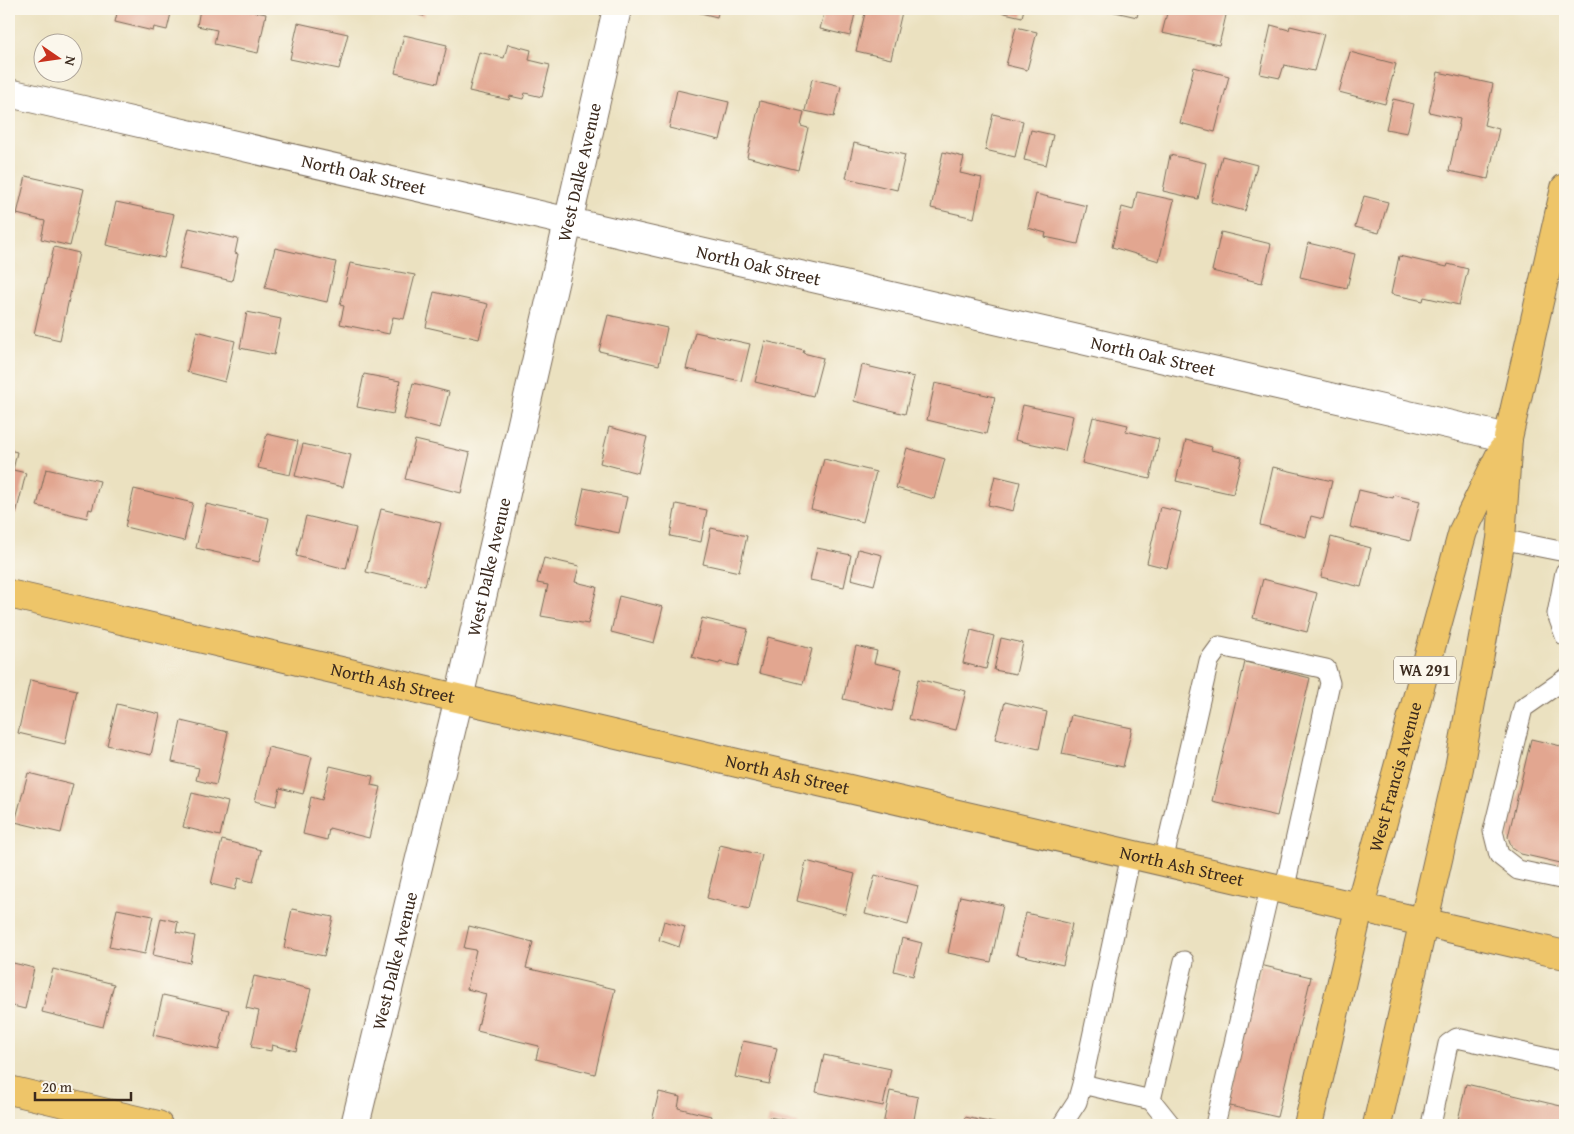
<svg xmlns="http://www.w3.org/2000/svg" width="1574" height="1134" font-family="'Gentium Book Plus',serif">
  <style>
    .building { fill: #e2a690 }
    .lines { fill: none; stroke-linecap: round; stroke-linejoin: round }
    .lane-casing { stroke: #796a57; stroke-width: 21 }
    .street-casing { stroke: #796a57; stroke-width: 30 }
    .primary-casing { stroke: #796a57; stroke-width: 30 }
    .lane { stroke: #fff; stroke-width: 19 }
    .street { stroke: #fff; stroke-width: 28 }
    .primary { stroke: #eec569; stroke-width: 28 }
    .labels { text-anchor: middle; stroke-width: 4; stroke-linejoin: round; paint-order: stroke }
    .shield { fill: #fbf7ec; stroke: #75685c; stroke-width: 1 }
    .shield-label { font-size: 16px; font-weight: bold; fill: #3b2a1e }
    .street-label { font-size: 18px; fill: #3b2a1e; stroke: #fbf7ec }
  </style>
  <rect width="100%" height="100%" fill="#fbf7ec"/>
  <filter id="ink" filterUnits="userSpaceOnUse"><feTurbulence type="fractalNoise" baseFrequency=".02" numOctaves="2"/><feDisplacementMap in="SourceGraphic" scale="10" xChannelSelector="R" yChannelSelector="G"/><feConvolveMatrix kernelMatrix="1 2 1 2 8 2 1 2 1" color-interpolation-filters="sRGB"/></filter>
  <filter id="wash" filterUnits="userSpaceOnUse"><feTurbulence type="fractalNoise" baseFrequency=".0096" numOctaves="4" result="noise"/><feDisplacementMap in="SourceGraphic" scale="20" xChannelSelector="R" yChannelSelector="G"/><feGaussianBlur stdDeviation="1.12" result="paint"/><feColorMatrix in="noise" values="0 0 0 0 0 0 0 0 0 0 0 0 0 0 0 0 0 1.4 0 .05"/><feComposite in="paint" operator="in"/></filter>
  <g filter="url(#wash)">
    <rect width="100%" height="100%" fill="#ebe1c0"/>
    <g id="blocks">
      <path class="building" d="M118 9H172L167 30 154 27 153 31 115 22Z
        M200 9H241L266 14 258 53 214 44 217 30 197 26Z
        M396 9H425L424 16Z
        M685 9H719L717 17Z
        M825 9H856L850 36 820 29Z
        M866 9H889L902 12 891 59 856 51Z
        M996 9H1024L1022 17 996 11Z
        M1102 9H1139L1137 17Z
        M1168 9 1227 11 1219 45 1162 33Z
        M298 23 348 34 339 69 290 59Z
        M1271 25 1289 30 1290 26 1324 34 1314 71 1284 65 1280 78 1260 74Z
        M1016 27 1037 32 1027 70 1006 65Z
        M404 35 447 45 438 83 395 73Z
        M508 44 531 50 529 60 550 65 542 97 525 93 523 99 510 96 509 100 469 91 479 52 504 58Z
        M1350 52 1396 64 1385 104 1339 92Z
        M1194 67 1229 76 1215 132 1180 123Z
        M1438 72 1493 84 1484 125 1499 129 1488 179 1449 171 1460 119 1429 112Z
        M812 79 841 86 834 117 805 111Z
        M677 90 729 102 720 140 669 128Z
        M1393 99 1414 104 1407 133 1386 129Z
        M760 101 804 112 801 126 808 128 798 170 747 157Z
        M993 114 1023 121 1015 157 985 150Z
        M1031 130 1053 135 1046 165 1024 160Z
        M854 143 905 155 897 190 846 178Z
        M943 152 964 157 960 173 982 178 974 218 931 208Z
        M1170 155 1206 163 1198 199 1163 191Z
        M1222 156 1257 165 1245 211 1211 202Z
        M26 176 84 189 70 246 41 239 45 221 17 214Z
        M1137 192 1174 200 1159 261 1112 247 1122 207 1133 210Z
        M1036 194 1087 206 1078 244 1045 237 1046 233 1028 228Z
        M1364 196 1388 202 1379 233 1355 227Z
        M116 202 174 214 164 258 106 245Z
        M189 228 238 239 235 253 238 254 232 281 179 269Z
        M1221 232 1271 244 1262 283 1212 271Z
        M1308 243 1355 254 1347 288 1300 277Z
        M54 247 79 253 60 340 34 334Z
        M275 248 336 262 327 302 265 288Z
        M1399 256 1447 267 1448 264 1468 269 1459 305 1424 297 1423 301 1391 294Z
        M350 263 415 275 404 319 393 317 389 334 340 324 344 306 340 305Z
        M434 292 488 304 479 339 426 327Z
        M247 312 281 319 274 355 240 348Z
        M608 315 667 328 659 365 599 351Z
        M197 331 235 341 225 382 187 372Z
        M695 332 750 344 741 381 686 369Z
        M765 341 804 350 803 353 823 358 813 396 755 382Z
        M862 365 914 377 905 414 854 401Z
        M364 374 400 381 393 414 357 407Z
        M413 383 449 392 440 428 404 419Z
        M935 383 995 397 986 434 927 420Z
        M1023 405 1073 416 1065 451 1015 440Z
        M1093 417 1128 425 1126 431 1159 439 1150 479 1082 463Z
        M609 427 647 437 638 473 600 463Z
        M267 434 298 441 290 475 258 468Z
        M415 440 470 453 461 493 405 479Z
        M1186 440 1212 447 1211 450 1242 457 1233 494 1176 481Z
        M303 444 351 455 343 487 295 476Z
        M907 448 945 459 934 499 896 488Z
        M9 450 17 452 13 470 26 473 16 514 9 513Z
        M824 459 876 472 863 522 811 509Z
        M1273 467 1332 481 1323 519 1311 516 1306 537 1260 525Z
        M46 469 100 481 92 510 89 509 87 518 37 506Z
        M995 476 1020 482 1013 511 988 505Z
        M584 488 627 497 619 533 576 524Z
        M134 489 193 503 184 541 125 527Z
        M1359 490 1393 498 1394 495 1420 501 1410 541 1350 527Z
        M206 504 269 518 259 562 196 548Z
        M676 504 707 510 701 542 670 536Z
        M1160 507 1181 512 1167 568 1147 563Z
        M381 509 441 523 425 586 366 572Z
        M306 516 356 528 346 569 296 556Z
        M711 528 747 536 739 572 703 564Z
        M1331 537 1371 548 1361 587 1321 577Z
        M817 548 851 555 844 587 810 580Z
        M858 549 882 555 874 585 851 579Z
        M544 558 579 566 575 582 597 587 588 624 541 616 548 585 537 583Z
        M1263 579 1317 593 1307 632 1253 618Z
        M619 596 663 607 654 643 611 632Z
        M702 618 748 629 738 666 720 662 719 664 692 657Z
        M971 630 994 636 986 669 963 663Z
        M768 637 812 649 803 684 759 673Z
        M1001 638 1023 643 1016 674 994 670Z
        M856 646 877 651 874 663 902 669 892 711 843 699Z
        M1245 662 1310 678 1277 816 1212 801Z
        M918 679 966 691 956 730 909 719Z
        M30 680 77 690 65 744 18 733Z
        M1005 702 1047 712 1039 749 995 739Z
        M117 704 160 714 151 755 107 745Z
        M1071 715 1132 728 1123 767 1062 754Z
        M181 721 228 732 216 785 196 780 199 768 172 762Z
        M1531 739 1565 747V864L1521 854 1512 848 1508 837Z
        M268 747 312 757 303 794 280 788 276 806 255 801Z
        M330 766 373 776 371 785 381 787 369 838 329 828 327 840 303 834 311 797 322 800Z
        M28 773 73 784 61 833 15 822Z
        M192 793 228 802 220 836 183 827Z
        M222 840 261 850 253 882 238 878 235 890 211 884Z
        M720 845 762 855 749 909 707 898Z
        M806 861 855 874 845 914 797 901Z
        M875 875 918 886 908 925 865 914Z
        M960 896 1003 905 991 962 948 953Z
        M117 909 153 916 145 954 109 947Z
        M292 909 333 917 324 956 284 948Z
        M1026 913 1072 924 1063 965 1016 954Z
        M161 918 178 922 176 932 195 936 190 963 153 955Z
        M664 921 685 927 679 947 659 940Z
        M469 926 533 942 526 968 615 989 595 1074 536 1059 539 1046 477 1031 486 994 467 989 476 950 464 948Z
        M902 938 922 943 913 976 894 971Z
        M9 962 34 968 25 1009 9 1005Z
        M1260 965 1311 977 1277 1117 1226 1105Z
        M53 969 114 984 103 1027 42 1012Z
        M254 976 311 989 296 1051 272 1045 271 1051 251 1047 259 1011 246 1008Z
        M163 995 229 1010 219 1050 153 1035Z
        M743 1041 777 1048 769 1084 735 1077Z
        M824 1055 891 1069 883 1106 816 1092Z
        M1466 1084 1565 1107V1125H1457Z
        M890 1091 918 1097 913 1125H883Z
        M659 1092 680 1097 678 1108 711 1116 709 1125H651Z
        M769 1117 798 1123V1125H767Z
        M965 1117 999 1124V1125H963Z"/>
    </g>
  </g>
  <g filter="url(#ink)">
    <use href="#blocks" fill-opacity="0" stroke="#796a57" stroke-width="1"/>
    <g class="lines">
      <g class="lane-casing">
        <path id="lane" d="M1501 539 1565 552
          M1565 572 1557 614 1565 636
          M1565 679 1523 708 1493 831 1499 855 1518 870 1565 880
          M1163 862 1209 661 1220 646 1326 669 1330 683 1284 891
          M1082 1084 1151 1100 1171 1125
          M1151 1100 1184 961
          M1062 1125 1077 1102 1082 1084 1131 855
          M1215 1125 1270 888
          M1431 1125 1448 1044 1457 1038 1561 1061 1565 1057"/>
      </g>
      <g class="street-casing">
        <g id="street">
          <path id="s1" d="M9 93 1508 438"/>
          <path id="s2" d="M355 1125 459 698 617 9"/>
        </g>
      </g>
      <g class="primary-casing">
        <g id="primary">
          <path id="s3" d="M9 594 1565 955"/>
          <path d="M9 1090 158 1125"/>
          <path id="s4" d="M1308 1125 1359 909 1463 531 1502 451"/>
          <path d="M1377 1125 1459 768 1501 539 1508 438 1565 188"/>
        </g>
      </g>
      <use href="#lane" class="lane"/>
      <use href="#street" class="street"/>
      <use href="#primary" class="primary"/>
    </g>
  </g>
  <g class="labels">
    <rect class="shield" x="1394" y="656.5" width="62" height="27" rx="4"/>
    <g class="shield-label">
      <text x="1425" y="676">WA 291</text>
    </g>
    <g class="street-label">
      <text dy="6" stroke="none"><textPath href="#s2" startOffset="979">West Dalke Avenue</textPath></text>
      <text dy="6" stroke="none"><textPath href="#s1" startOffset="364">North Oak Street</textPath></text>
      <text dy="6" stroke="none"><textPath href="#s1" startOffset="769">North Oak Street</textPath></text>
      <text dy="6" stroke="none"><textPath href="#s1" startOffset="1174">North Oak Street</textPath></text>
      <text dy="6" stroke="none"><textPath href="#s2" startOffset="574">West Dalke Avenue</textPath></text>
      <text dy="6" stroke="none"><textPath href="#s3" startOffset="394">North Ash Street</textPath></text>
      <text dy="6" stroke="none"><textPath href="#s3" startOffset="799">North Ash Street</textPath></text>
      <text dy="6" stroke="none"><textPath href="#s4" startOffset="359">West Francis Avenue</textPath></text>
      <text dy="6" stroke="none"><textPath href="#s3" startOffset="1204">North Ash Street</textPath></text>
      <text dy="6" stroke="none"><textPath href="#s2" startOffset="169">West Dalke Avenue</textPath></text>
    </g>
  </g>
  <rect width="1574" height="1134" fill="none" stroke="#fbf7ec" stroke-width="30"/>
  <g transform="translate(58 58) rotate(103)"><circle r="24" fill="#fbf7ec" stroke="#aea59a"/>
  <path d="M0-4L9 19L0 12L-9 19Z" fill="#c8321e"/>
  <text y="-8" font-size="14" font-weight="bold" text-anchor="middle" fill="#3b2a1e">N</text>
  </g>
  <path d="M35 1092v8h96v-8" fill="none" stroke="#3b2a1e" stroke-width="2.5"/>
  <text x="42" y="1092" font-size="15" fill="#3b2a1e" stroke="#fbf7ec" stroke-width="4" paint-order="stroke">20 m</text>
</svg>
